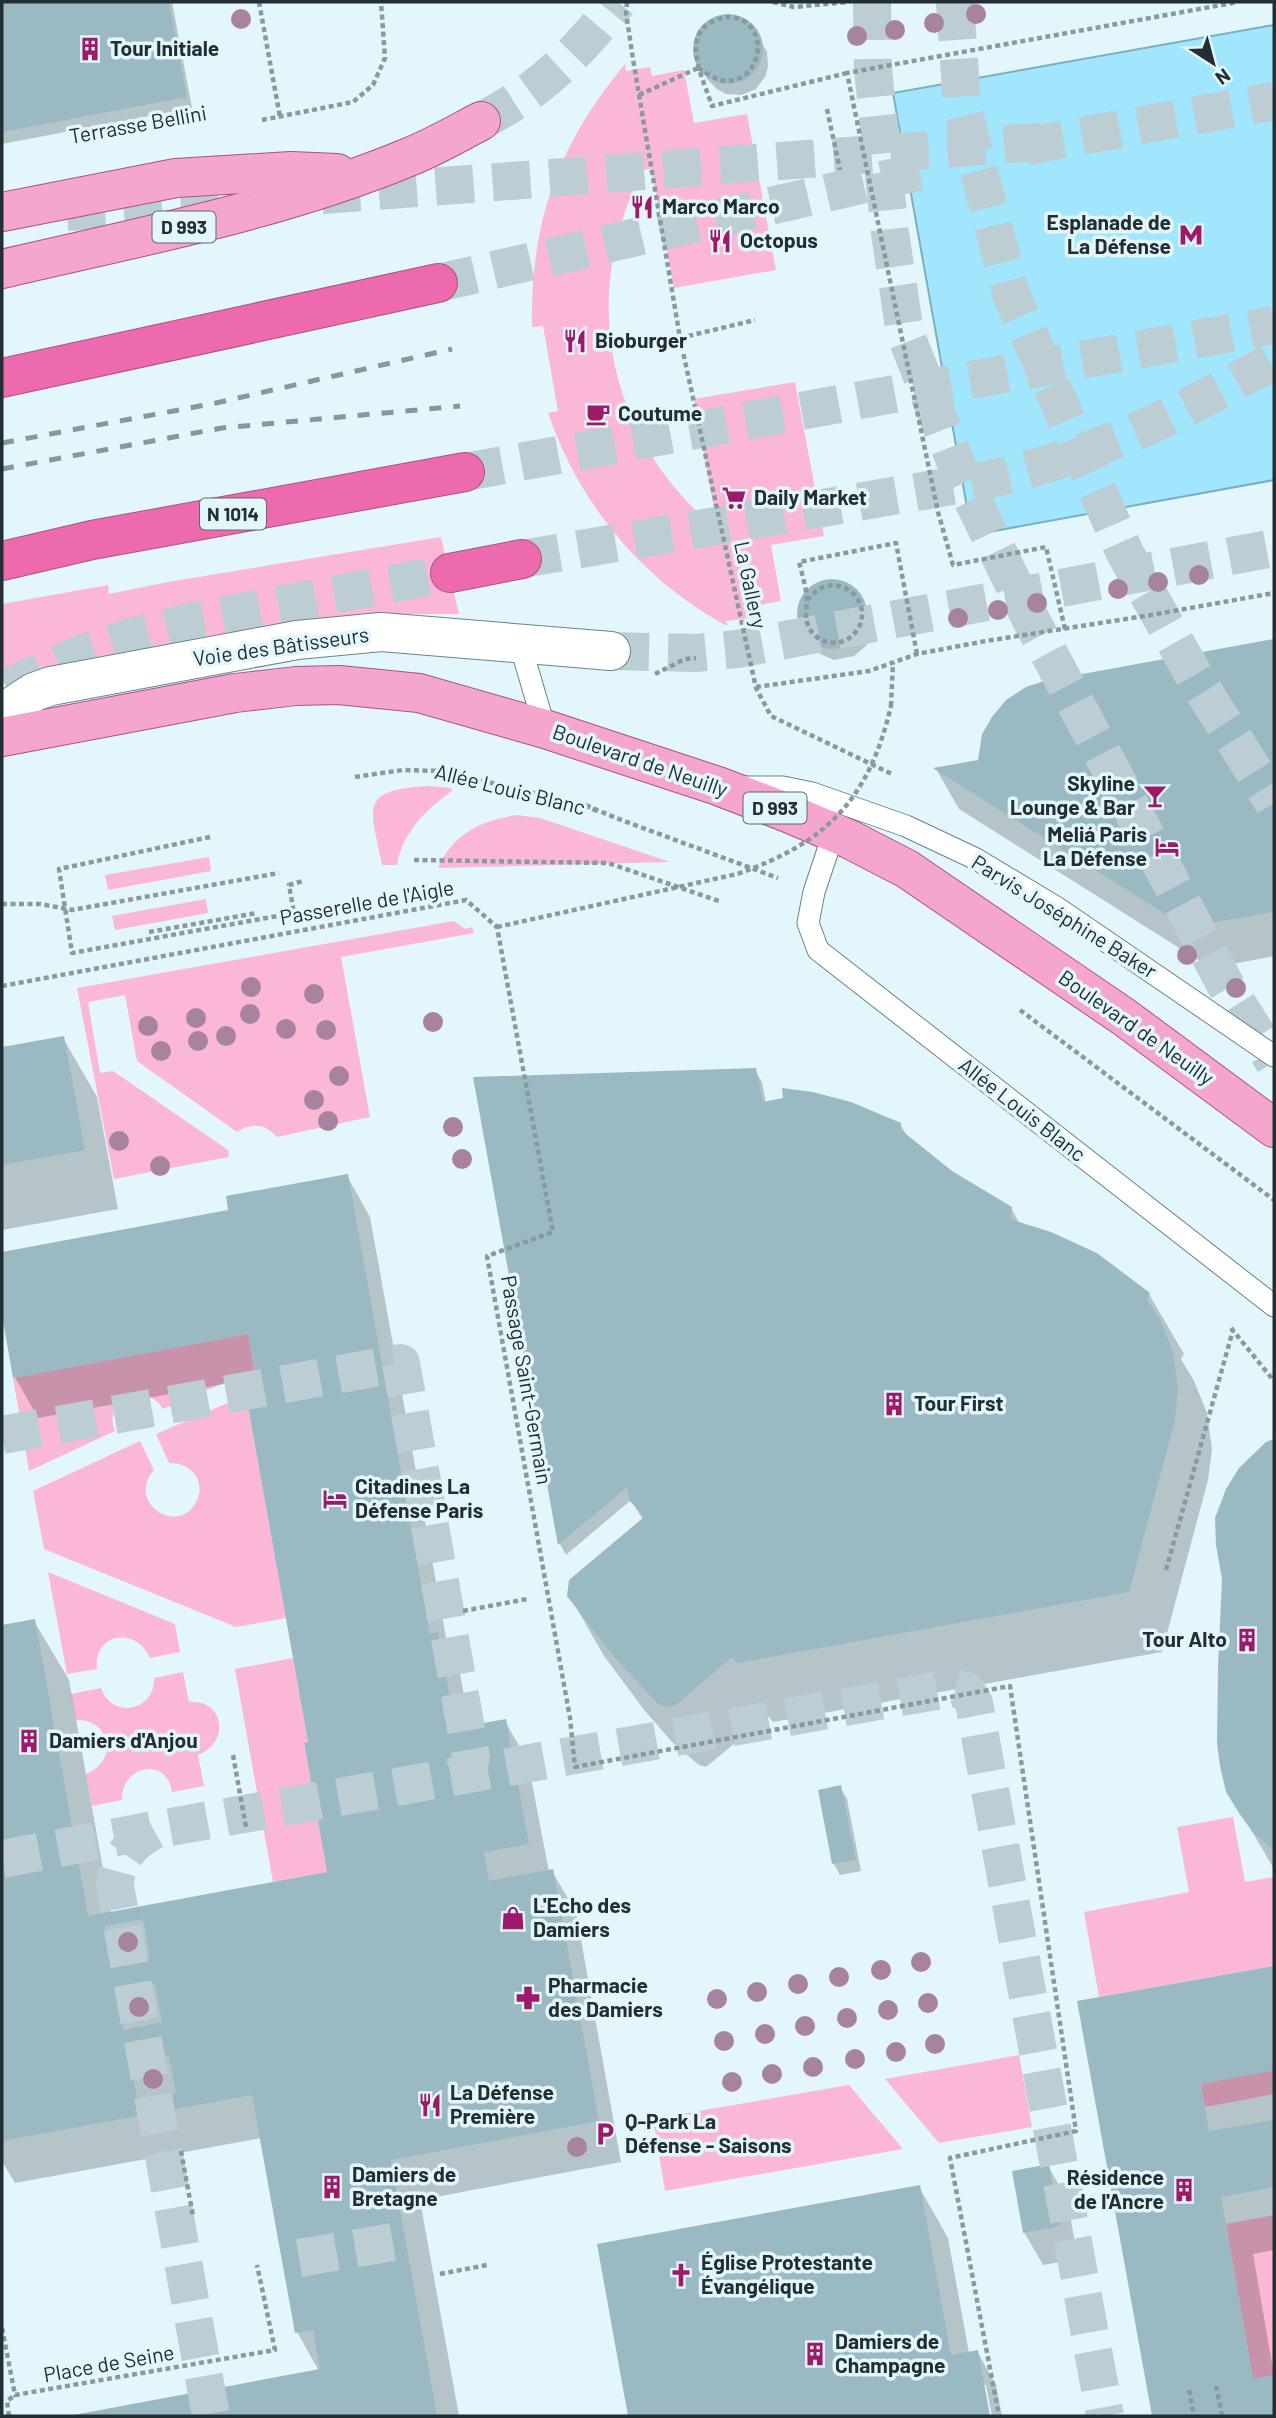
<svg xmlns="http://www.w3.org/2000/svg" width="1276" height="2418" font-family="Barlow,sans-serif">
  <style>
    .green { fill: #fbb7d6 }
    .water { fill: #a1e6fd; stroke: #7bafc0; stroke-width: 2 }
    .shadow { fill: #0003 }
    .building { fill: #9ab9c3; fill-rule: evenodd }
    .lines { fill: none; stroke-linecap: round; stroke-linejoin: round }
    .street-tunnel { stroke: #bcced4; stroke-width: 38; stroke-dasharray: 38 19; stroke-linecap: butt }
    .secondary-tunnel { stroke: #bcced4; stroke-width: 38; stroke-dasharray: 38 19; stroke-linecap: butt }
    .primary-tunnel { stroke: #bcced4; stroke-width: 38; stroke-dasharray: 38 19; stroke-linecap: butt }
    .highway-tunnel { stroke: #bcced4; stroke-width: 38; stroke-dasharray: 38 19; stroke-linecap: butt }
    .lane-casing { stroke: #67848e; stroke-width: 23 }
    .street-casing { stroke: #67848e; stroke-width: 40 }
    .primary-casing { stroke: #a65583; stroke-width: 40 }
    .highway-casing { stroke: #a65583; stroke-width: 40 }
    .path { stroke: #89999e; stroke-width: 4.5; stroke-dasharray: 5 3.5; stroke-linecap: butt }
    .lane { stroke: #fff; stroke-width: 21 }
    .street { stroke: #fff; stroke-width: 38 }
    .primary { stroke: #f4a6ce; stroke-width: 38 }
    .highway { stroke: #ed6aae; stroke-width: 38 }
    .rail { stroke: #87979c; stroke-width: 5; stroke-dasharray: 12 12; stroke-linecap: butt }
    .path-bridge { stroke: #89999e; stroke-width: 4.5; stroke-dasharray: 5 3.5; stroke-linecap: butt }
    .tree { fill: #a8839f }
    .labels { text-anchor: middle; stroke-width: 7; stroke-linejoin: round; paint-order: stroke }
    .shield { fill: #e3f6fc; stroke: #5c6a6f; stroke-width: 2 }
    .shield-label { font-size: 19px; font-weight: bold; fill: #222e32 }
    .poi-label { font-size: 21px; font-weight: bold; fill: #222e32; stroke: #e3f6fc; text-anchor: start }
    .street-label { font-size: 21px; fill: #222e32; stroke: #e3f6fc }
  </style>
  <rect width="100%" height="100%" fill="#e3f6fc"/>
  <path class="green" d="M625 64 626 71 650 67 652 76 684 70 694 123 747 114 776 270 674 288 651 169 643 170C580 292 605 429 707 521L716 519 694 399 795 382 824 536 771 545 781 601 749 607 750 618 726 621 727 626C641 579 580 505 548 413L558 411 543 326 532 327C530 222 558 145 625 64Z
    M441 537 459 614H370L2 683V604L108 585 109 594 168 582Z
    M428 786 451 788 452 791C426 810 403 831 397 865H382C371 808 357 790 428 786Z
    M517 815 540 818 670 862 438 868C452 834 482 820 517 815Z
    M209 857 211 871 108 890 105 875Z
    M206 899 208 913 115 930 112 916Z
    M454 921 465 929 472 927 474 933 341 957 370 1117 277 1137C266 1124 252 1122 237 1132L137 1061 125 995 88 1002 100 1073 113 1071 228 1150 229 1157 114 1179 77 988Z
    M248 1334 255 1373 242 1375 163 1409C145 1379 102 1400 115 1431L29 1471 13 1378Z
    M246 1395 286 1618 236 1627 44 1549 33 1491 140 1441 154 1470C125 1503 180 1538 197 1500 201 1492 200 1485 197 1478 191 1467 181 1463 169 1463L156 1434Z
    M48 1572 175 1624 180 1652 150 1658C136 1626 93 1633 97 1669L67 1674Z
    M293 1658 308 1742 304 1743 327 1872 273 1882 235 1669Z
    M183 1672 189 1702C224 1699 231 1742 198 1755L204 1786 172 1792C167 1756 121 1765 122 1800L92 1806 86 1774C119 1761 111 1719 76 1720L71 1694 101 1688C112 1720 155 1711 154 1678Z
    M1233 1817 1245 1882 1274 1877V1966L1099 1997 1084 1912 1189 1892 1177 1827Z
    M1019 2055 1032 2127 939 2143 885 2079Z
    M1274 2070V2094L1205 2107 1201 2084Z
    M849 2085 903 2149 665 2191 653 2119Z
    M1274 2215V2375L1253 2379 1226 2224Z"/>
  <path class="water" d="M1274 25V480L972 535 893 93Z"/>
  <path class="shadow" d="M2 2H172L192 108 2 144Z
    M733 16 747 22 754 29 767 52 768 67 765 77 756 89 741 95 726 94 717 89 707 79 697 60 695 44 698 34 708 23 722 17Z
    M826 581 841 582 850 586 870 616 871 637 866 646 854 656 834 660 820 654 813 647 799 619V610L804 594 811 587Z
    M1274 641V956L1211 968 959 809 936 769 979 761 1044 683Z
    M63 1038 97 1097 118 1209 2 1230V1049Z
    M755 1070 762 1082 766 1103 900 1124 909 1139 951 1172 1011 1208 1020 1224 1149 1294 1184 1354 1181 1359 1194 1381 1207 1413 1212 1449 1208 1480 1162 1652 773 1722 768 1716 706 1767 699 1765 673 1743 645 1711 604 1656 569 1595 643 1520 631 1500 566 1555 560 1544 475 1079Z
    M347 1176 370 1217 449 1654 460 1674 470 1727 505 1721 528 1762 549 1872 552 1871 576 1912 621 2162 420 2200 459 2416H74L319 2371 297 2332 261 2138 15 2183 2 2161V1627L34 1621 69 1680 111 1913 329 1873 258 1378 38 1418 15 1377 2 1306V1254L230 1211Z
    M1274 1441V1869L1228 1791 1267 1444Z
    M840 1787 847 1799 861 1871 840 1875 834 1864Z
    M1274 1967V2250L1253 2254 1274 2375V2416H1154L1079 2003Z
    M1048 2166 1067 2199 1078 2259 1043 2265 1024 2232Z
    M919 2187 948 2238 969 2353 977 2351 996 2385 1002 2416H992L986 2385H983L989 2416H630L599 2245Z"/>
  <path class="building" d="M2 2H169L187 97 2 132Z
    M693 49a35 35 0 1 1 70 0a35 35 0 1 1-70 0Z
    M797 614a35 35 0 1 1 70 0a35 35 0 1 1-70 0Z
    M1274 639V912L1186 927 933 768 978 760 982 734 992 717 1006 700 1026 687 1044 681Z
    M64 1036 85 1150 2 1165V1047Z
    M756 1068 763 1102 783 1098 782 1088 813 1092 851 1102 901 1123V1130L952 1171 1012 1207 1010 1219 1051 1232 1097 1253 1150 1293 1147 1300 1160 1319 1173 1352 1178 1388 1175 1420 1129 1592 737 1663 732 1657 676 1705 666 1707 658 1704 609 1651 567 1596 569 1580 644 1517 630 1501 627 1487 558 1545 473 1077Z
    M348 1174 430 1634 438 1632 455 1728 506 1719 529 1844 484 1852 489 1881 553 1869 599 2121 391 2160 437 2416H68L320 2369 313 2330 295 2333 252 2095 2 2141V1625L35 1619 88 1916 327 1872 304 1743 308 1742 246 1395 259 1392 248 1334 13 1378 2 1315V1252L228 1210 226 1196ZM143 1919 150 1957 111 1964 105 1926ZM155 1984 162 2022 124 2030 116 1991ZM169 2056 176 2094 138 2102 130 2063Z
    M1274 1439V1851L1252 1831 1239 1813 1226 1792 1220 1766 1217 1743 1218 1667 1222 1579 1216 1545 1215 1518 1226 1489 1239 1468 1266 1442Z
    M841 1785 856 1860 832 1864 818 1790Z
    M1274 1966V2070L1201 2084 1209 2131 1274 2120V2187L1221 2197 1253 2379 1274 2375V2416H1152L1077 2001Z
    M1049 2164 1060 2226 1023 2233 1012 2171Z
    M920 2185 951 2355 978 2350 990 2416H628L597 2244Z"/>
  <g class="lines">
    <path class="street-tunnel" d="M611 651 696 653 737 649 1274 548
      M2 1435 401 1363 471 1757 468 1769 458 1777
      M154 1830C132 1842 115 1860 115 1886L211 2416
      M2 1859 154 1830 952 1688 966 1691 974 1703 1105 2416
      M299 2258 405 2240"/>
    <path class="secondary-tunnel" d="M872 2 873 69 890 233 905 333 961 476 1029 616 1225 984 1274 1062"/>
    <path class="primary-tunnel" d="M955 2 962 105 1010 291 1125 553 1196 679 1274 803
      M481 121C543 89 575 55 618 2"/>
    <path class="highway-tunnel" d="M1026 146 1274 101
      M322 195 1050 141
      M67 212 252 200
      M438 283 930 169
      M465 472 1274 325
      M522 559 987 480C1027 470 1067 459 1105 444 1164 422 1219 390 1274 361
      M7 688 76 656 134 636 194 621 450 573"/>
    <g class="lane-casing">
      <path id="lane" d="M520 644 545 729
        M744 787H783L812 793 906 826 976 859 1056 907 1274 1056
        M834 832 814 892 808 923 818 950 1274 1306"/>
    </g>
    <g class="street-casing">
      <path id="street" d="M2 713 34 692 51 686 297 640 381 632 611 651"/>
    </g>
    <g class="primary-casing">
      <path id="primary" d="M2 212 176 178 291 171 337 173
        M2 269C138 237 279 211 409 157 434 147 458 133 481 121
        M2 737 235 693 296 686 339 685 419 693 545 729 718 786 788 813 849 839 907 869 1124 1017 1274 1128"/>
    </g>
    <g class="highway-casing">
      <path id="highway" d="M2 378 438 283
        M2 561 92 540 465 472
        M450 573 522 559"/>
    </g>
    <path class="path" d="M259 2 280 117
      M627 2 626 13 633 59 680 338 756 688 771 716 894 775
      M773 2 794 7 848 2
      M698 68C707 73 717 81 727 81 762 80 770 27 736 18 727 15 717 19 710 23 681 39 705 83 712 106L847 73
      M639 95 698 68
      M827 109 840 170
      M262 120 353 102 373 85 385 58 381 2
      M680 338 755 320
      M807 600C810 597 815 592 819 589 849 573 878 612 852 636 845 642 836 644 827 642 819 640 811 634 808 625 804 615 807 609 807 599 806 587 802 574 799 562L896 543 917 654
      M1065 629 1046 547 953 565 938 512 847 73 1238 2
      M655 674 685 659 696 658
      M756 687 869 671 917 654 986 641 1151 615 1274 593
      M891 706 893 663
      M355 777 403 770 441 771 539 794 583 807
      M597 811 576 801 616 818 778 878
      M210 837 59 869 72 953 294 913 289 885 303 881
      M414 860 608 863 719 901
      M2 904H40L72 910 279 873
      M149 932 257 913
      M2 986 466 900 497 927 553 1232 487 1256 570 1718 575 1767 1010 1686 1076 2131 950 2158 999 2416
      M1020 1010 1274 1200
      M1231 1328 1274 1381
      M1166 1570 1233 1330
      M463 1611 527 1599
      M233 1755 246 1827
      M181 2151 193 2216
      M440 2274 487 2265
      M2 2328 15 2395 275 2350 257 2265
      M1216 2386 1222 2416
      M1189 2390 1194 2416
      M9 2416 7 2401 15 2395"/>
    <use href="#lane" class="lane"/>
    <use href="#street" class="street"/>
    <use href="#primary" class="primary"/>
    <use href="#highway" class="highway"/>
    <path class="rail" d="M2 443 216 403 452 349
      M2 469 222 428 460 406"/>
    <path class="path-bridge" d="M497 927 737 874C827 843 869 799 891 706"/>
  </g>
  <g class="tree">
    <circle cx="976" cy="14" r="10"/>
    <circle cx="241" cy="19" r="10"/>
    <circle cx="934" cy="23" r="10"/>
    <circle cx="895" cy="30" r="10"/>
    <circle cx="857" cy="36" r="10"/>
    <circle cx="1199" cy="575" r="10"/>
    <circle cx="1158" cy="582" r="10"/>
    <circle cx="1118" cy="589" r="10"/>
    <circle cx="1037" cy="603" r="10"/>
    <circle cx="998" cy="610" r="10"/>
    <circle cx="958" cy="618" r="10"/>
    <circle cx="1187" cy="955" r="10"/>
    <circle cx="251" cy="987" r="10"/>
    <circle cx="1236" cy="988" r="10"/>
    <circle cx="314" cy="994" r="10"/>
    <circle cx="250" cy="1014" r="10"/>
    <circle cx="196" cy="1018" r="10"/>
    <circle cx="433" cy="1022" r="10"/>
    <circle cx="148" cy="1026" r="10"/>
    <circle cx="286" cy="1029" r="10"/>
    <circle cx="326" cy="1030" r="10"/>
    <circle cx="226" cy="1036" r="10"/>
    <circle cx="198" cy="1041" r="10"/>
    <circle cx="161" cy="1051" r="10"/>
    <circle cx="339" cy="1076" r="10"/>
    <circle cx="314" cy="1100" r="10"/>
    <circle cx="328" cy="1121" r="10"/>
    <circle cx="453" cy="1127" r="10"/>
    <circle cx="119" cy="1141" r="10"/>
    <circle cx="462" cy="1159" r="10"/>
    <circle cx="160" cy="1166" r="10"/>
    <circle cx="128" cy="1942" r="10"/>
    <circle cx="921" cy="1962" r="10"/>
    <circle cx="881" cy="1970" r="10"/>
    <circle cx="839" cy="1977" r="10"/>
    <circle cx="798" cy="1984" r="10"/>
    <circle cx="757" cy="1992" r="10"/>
    <circle cx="717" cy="1999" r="10"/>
    <circle cx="928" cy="2003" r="10"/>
    <circle cx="139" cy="2007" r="10"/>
    <circle cx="888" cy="2010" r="10"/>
    <circle cx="847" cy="2018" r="10"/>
    <circle cx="805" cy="2026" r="10"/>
    <circle cx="765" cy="2034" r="10"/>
    <circle cx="724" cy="2041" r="10"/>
    <circle cx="935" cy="2044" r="10"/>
    <circle cx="896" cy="2052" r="10"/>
    <circle cx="855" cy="2059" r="10"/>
    <circle cx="813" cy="2067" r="10"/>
    <circle cx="772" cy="2074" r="10"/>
    <circle cx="153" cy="2079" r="10"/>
    <circle cx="732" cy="2082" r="10"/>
    <circle cx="577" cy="2147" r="10"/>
  </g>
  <defs>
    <g id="building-bare" transform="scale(1.89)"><path d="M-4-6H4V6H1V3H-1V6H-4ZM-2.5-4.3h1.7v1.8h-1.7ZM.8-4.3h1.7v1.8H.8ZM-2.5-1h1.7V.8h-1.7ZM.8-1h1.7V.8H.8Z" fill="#9e1969" stroke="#e3f6fc" stroke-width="2.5" paint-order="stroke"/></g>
    <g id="restaurant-bare" transform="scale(1.89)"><path d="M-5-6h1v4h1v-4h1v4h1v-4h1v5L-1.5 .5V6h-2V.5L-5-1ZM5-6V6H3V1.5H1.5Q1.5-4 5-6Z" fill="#9e1969" stroke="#e3f6fc" stroke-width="2.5" paint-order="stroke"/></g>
    <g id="metro-bare" transform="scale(1.89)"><path d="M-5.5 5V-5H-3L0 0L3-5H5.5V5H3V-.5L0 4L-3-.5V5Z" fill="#9e1969" stroke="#e3f6fc" stroke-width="2.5" paint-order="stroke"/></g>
    <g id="cafe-bare" transform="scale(1.89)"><path d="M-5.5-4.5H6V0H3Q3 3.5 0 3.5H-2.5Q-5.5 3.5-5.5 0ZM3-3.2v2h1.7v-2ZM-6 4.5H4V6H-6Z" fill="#9e1969" stroke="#e3f6fc" stroke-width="2.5" paint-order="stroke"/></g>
    <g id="supermarket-bare" transform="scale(1.89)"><path d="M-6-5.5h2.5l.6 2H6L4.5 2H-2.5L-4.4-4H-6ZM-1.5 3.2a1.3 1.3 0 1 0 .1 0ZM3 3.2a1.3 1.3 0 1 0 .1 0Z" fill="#9e1969" stroke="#e3f6fc" stroke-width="2.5" paint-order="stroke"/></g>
    <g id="bar-bare" transform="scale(1.89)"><path d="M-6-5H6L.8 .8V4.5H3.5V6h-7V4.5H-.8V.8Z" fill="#9e1969" stroke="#e3f6fc" stroke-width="2.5" paint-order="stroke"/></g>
    <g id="hotel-bare" transform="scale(1.89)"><path d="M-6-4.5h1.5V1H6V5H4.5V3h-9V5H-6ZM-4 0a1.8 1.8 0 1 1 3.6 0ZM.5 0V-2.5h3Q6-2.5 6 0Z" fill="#9e1969" stroke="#e3f6fc" stroke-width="2.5" paint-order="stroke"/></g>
    <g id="shop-bare" transform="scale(1.89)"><path d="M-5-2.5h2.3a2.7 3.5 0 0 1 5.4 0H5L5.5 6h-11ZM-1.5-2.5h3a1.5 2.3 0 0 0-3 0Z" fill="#9e1969" stroke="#e3f6fc" stroke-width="2.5" paint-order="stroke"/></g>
    <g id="pharmacy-bare" transform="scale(1.89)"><path d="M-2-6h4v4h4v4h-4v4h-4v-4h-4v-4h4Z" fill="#9e1969" stroke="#e3f6fc" stroke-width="2.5" paint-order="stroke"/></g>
    <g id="parking-bare" transform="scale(1.89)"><path d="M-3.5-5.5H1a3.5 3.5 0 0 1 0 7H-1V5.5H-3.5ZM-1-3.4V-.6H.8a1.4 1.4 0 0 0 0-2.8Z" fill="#9e1969" stroke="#e3f6fc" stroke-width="2.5" paint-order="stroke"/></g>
    <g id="church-bare" transform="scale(1.89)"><path d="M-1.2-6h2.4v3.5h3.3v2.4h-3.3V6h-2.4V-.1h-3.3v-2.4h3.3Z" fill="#9e1969" stroke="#e3f6fc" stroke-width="2.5" paint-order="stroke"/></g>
  </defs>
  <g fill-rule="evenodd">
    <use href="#building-bare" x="90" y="49"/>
    <use href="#restaurant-bare" x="642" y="207"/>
    <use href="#metro-bare" x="1191" y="235"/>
    <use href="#restaurant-bare" x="720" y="241"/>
    <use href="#restaurant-bare" x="575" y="341"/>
    <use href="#cafe-bare" x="598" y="414"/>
    <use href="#supermarket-bare" x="734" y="498"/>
    <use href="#bar-bare" x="1155" y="796"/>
    <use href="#hotel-bare" x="1167" y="847"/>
    <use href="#building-bare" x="894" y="1404"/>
    <use href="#hotel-bare" x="335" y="1499"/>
    <use href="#building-bare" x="1247" y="1640"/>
    <use href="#building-bare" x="29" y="1741"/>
    <use href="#shop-bare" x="513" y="1918"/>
    <use href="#pharmacy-bare" x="528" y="1998"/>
    <use href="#restaurant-bare" x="430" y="2105"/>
    <use href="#parking-bare" x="605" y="2134"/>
    <use href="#building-bare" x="332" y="2187"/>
    <use href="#building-bare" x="1184" y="2190"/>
    <use href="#church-bare" x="681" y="2275"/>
    <use href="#building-bare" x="815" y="2354"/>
  </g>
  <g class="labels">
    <g class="shield">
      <rect x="152.5" y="211.5" width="63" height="31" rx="5"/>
      <rect x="200" y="498.5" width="66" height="31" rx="5"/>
      <rect x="743.5" y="792.5" width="63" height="31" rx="5"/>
    </g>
    <g class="shield-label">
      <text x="184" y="234">D 993</text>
      <text x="233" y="521">N 1014</text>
      <text x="775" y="815">D 993</text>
    </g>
    <g class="poi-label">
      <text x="110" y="56">Tour Initiale</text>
      <text x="662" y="214">Marco Marco</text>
      <text x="1171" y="230" text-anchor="end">Esplanade de<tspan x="1171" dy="24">La Défense</tspan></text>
      <text x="740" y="248">Octopus</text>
      <text x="595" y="348">Bioburger</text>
      <text x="618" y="421">Coutume</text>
      <text x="754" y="505">Daily Market</text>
      <text x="1135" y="791" text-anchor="end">Skyline<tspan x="1135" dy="24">Lounge &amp; Bar</tspan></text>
      <text x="1147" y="842" text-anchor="end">Meliá Paris<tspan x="1147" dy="24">La Défense</tspan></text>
      <text x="914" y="1411">Tour First</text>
      <text x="355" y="1494">Citadines La<tspan x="355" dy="24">Défense Paris</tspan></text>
      <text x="1227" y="1647" text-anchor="end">Tour Alto</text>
      <text x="49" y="1748">Damiers d'Anjou</text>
      <text x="533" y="1913">L'Echo des<tspan x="533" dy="24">Damiers</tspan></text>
      <text x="548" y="1993">Pharmacie<tspan x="548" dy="24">des Damiers</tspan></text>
      <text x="450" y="2100">La Défense<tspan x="450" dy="24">Première</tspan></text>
      <text x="625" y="2129">Q-Park La<tspan x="625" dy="24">Défense - Saisons</tspan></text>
      <text x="352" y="2182">Damiers de<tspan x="352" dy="24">Bretagne</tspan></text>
      <text x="1164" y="2185" text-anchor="end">Résidence<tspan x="1164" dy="24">de l'Ancre</tspan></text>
      <text x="701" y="2270">Église Protestante<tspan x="701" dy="24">Évangélique</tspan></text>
      <text x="835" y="2349">Damiers de<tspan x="835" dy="24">Champagne</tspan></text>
    </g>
    <g class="street-label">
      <text transform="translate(138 125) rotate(-10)" y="7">Terrasse Bellini</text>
      <text transform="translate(750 585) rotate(78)" y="7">La Gallery</text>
      <text transform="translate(281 647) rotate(-8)" y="7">Voie des Bâtisseurs</text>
      <text transform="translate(640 761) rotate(19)" y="7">Boulevard de Neuilly</text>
      <text transform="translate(510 790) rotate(14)" y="7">Allée Louis Blanc</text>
      <text transform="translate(367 903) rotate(-10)" y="7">Passerelle de l'Aigle</text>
      <text transform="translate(1064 917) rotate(32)" y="7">Parvis Joséphine Baker</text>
      <text transform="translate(1136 1028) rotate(35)" y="7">Boulevard de Neuilly</text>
      <text transform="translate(1022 1110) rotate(38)" y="7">Allée Louis Blanc</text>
      <text transform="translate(526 1380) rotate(80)" y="7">Passage Saint-Germain</text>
      <text transform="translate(109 2364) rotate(-10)" y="7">Place de Seine</text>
    </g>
  </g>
  <rect width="1276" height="2418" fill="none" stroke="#222e32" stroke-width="7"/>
  <g transform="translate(1213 63) rotate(144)" stroke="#e3f6fc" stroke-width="5" paint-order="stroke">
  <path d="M0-5L12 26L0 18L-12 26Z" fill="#222e32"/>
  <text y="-10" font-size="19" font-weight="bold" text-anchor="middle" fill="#222e32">N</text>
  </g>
</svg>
